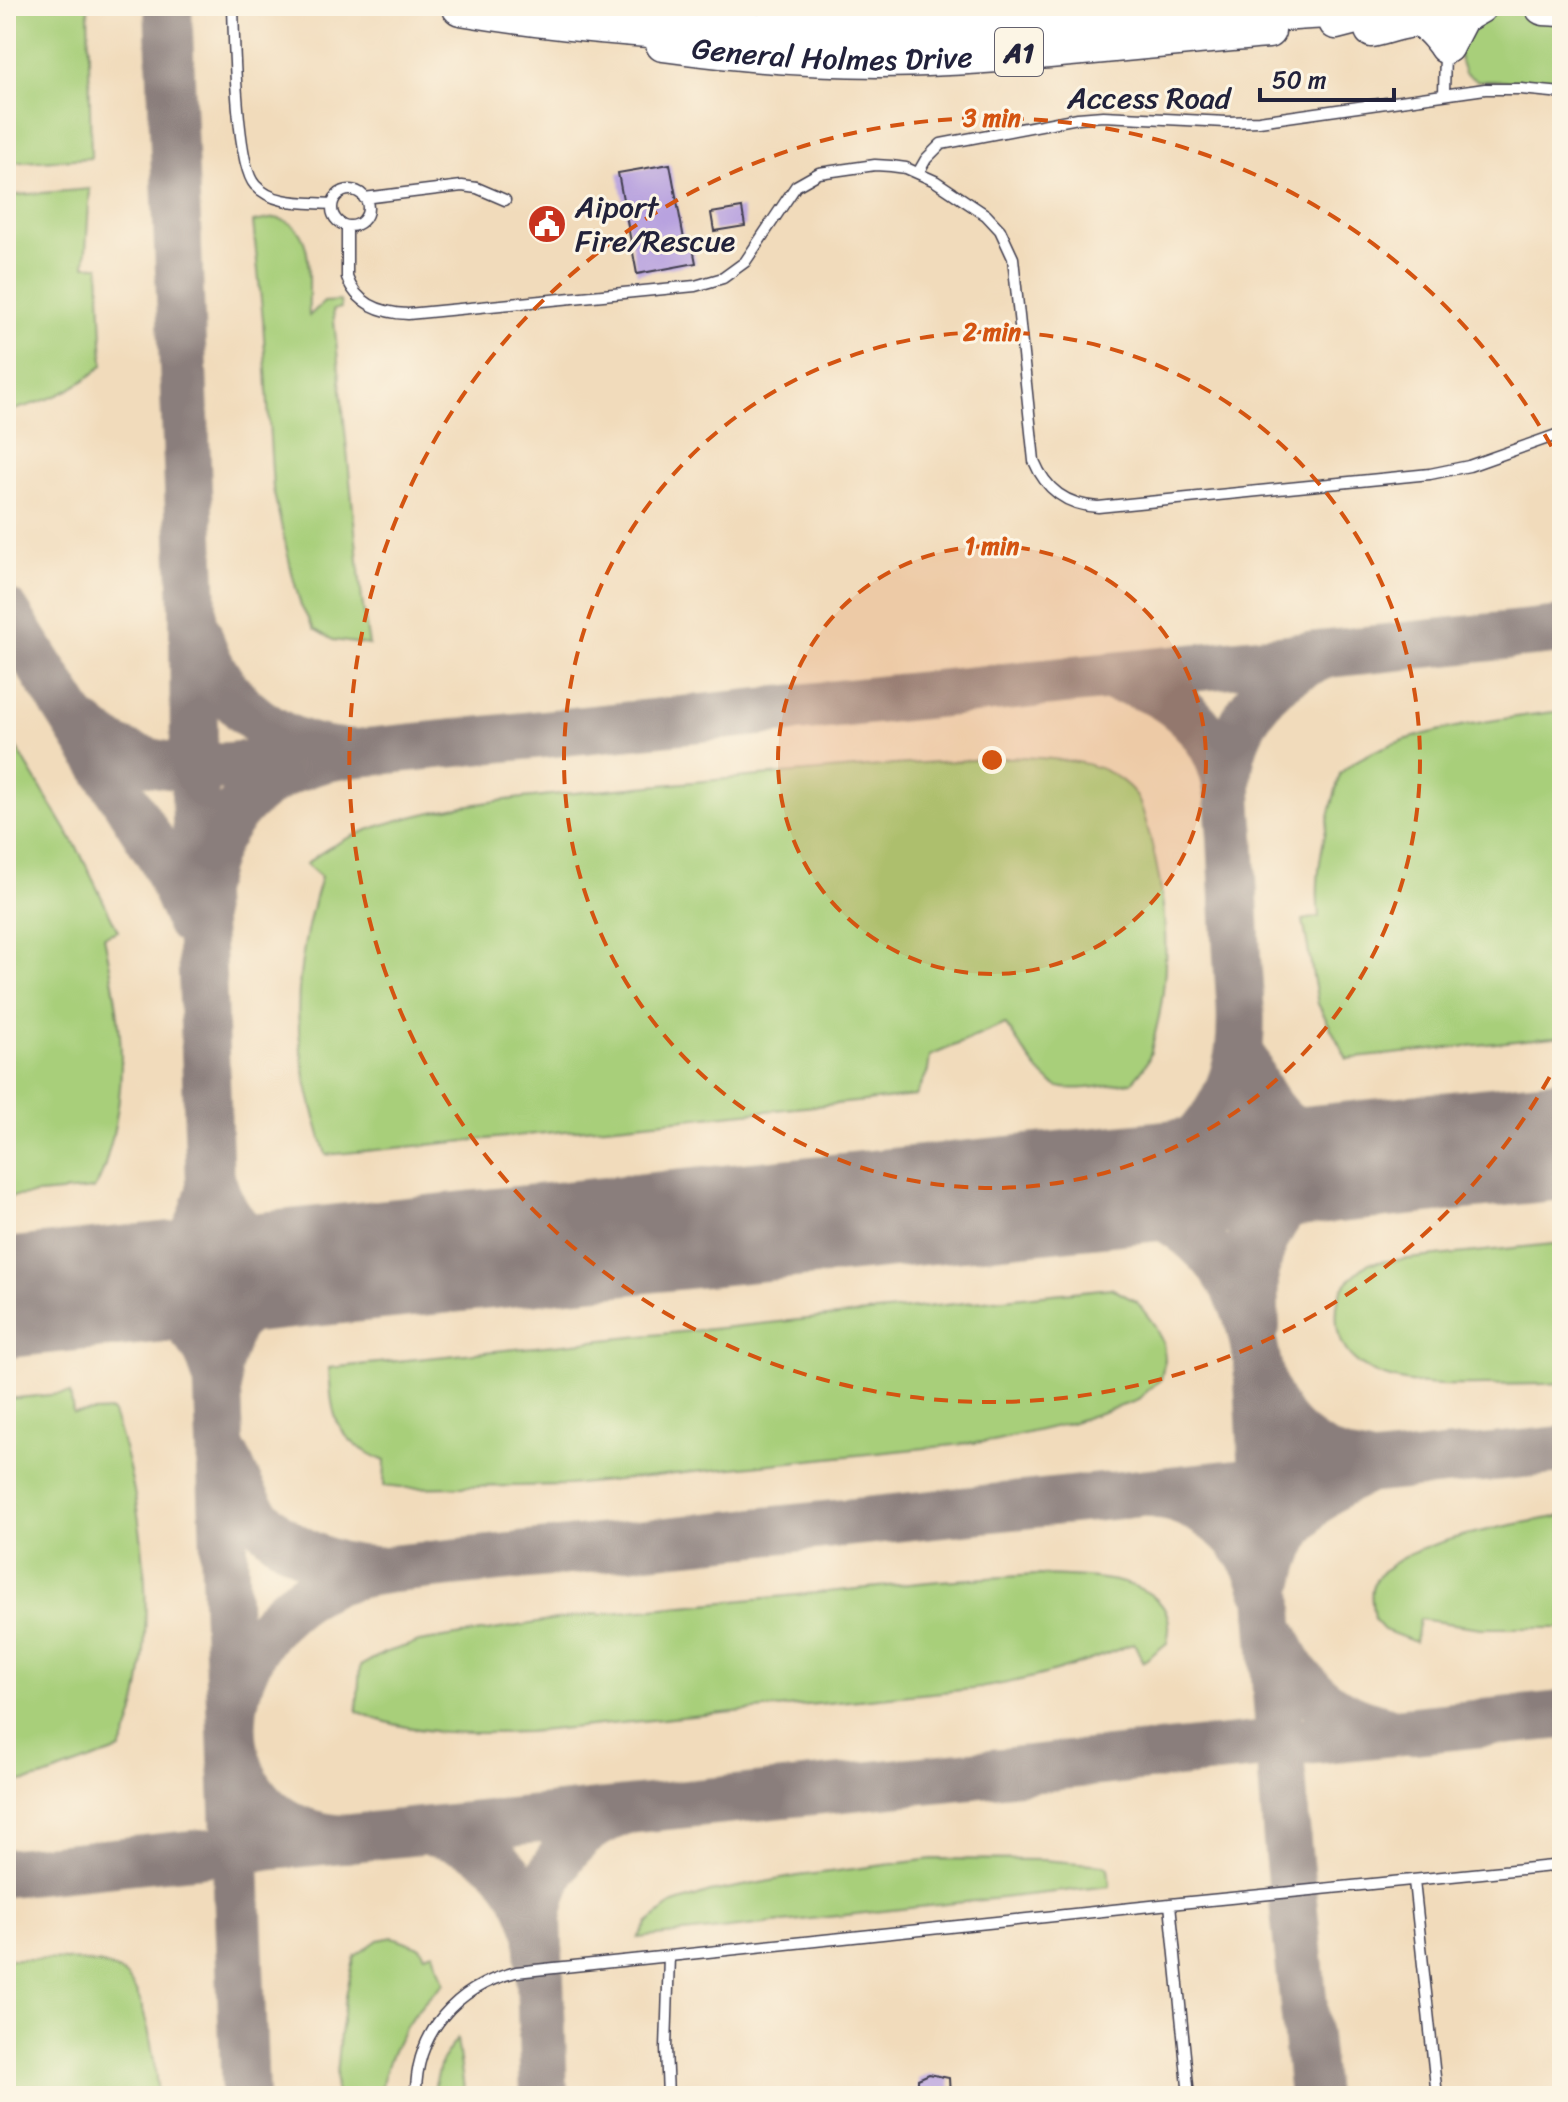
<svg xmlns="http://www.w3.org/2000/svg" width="1568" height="2102" font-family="Sriracha,sans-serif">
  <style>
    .green { fill: #a8cf7a; stroke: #65785a; stroke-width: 2 }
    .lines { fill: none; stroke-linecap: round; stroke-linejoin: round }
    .taxiway { stroke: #8a7e7b; stroke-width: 48 }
    .runway { stroke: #8a7e7b; stroke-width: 120 }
    .building { fill: #b8a2df }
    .service-casing { stroke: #413e4e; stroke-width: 13 }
    .trunk-casing { stroke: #413e4e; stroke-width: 37 }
    .motorway-casing { stroke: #413e4e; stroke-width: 41 }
    .service { stroke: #fff; stroke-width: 10 }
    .trunk { stroke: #fff; stroke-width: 34 }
    .motorway { stroke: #fff; stroke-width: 38 }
    .ring { fill: none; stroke: #d45411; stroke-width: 4; stroke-dasharray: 14 10 }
    .labels { text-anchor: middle; stroke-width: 6; stroke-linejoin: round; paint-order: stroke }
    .shield { fill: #fcf5e5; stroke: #63616e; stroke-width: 2 }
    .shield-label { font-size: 28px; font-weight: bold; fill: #22223b }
    .street-label { font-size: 30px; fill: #22223b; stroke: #fcf5e5 }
    .poi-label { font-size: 30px; fill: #22223b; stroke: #fcf5e5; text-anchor: start }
    .centre { fill: #d45411; stroke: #fcf5e5; stroke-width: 4 }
    .ring-label { font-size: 24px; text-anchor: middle; font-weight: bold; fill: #d45411; stroke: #fcf5e5; stroke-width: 6; stroke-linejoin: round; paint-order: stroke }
  </style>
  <rect width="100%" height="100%" fill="#fcf5e5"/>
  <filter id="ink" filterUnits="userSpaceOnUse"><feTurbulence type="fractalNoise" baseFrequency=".0125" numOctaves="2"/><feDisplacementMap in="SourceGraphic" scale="16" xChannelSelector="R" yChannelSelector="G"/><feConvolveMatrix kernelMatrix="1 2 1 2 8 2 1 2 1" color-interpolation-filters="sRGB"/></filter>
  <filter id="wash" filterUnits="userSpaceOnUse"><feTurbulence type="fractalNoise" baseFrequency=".006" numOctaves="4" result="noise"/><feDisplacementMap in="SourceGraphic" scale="32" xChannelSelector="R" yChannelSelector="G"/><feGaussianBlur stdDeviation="1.8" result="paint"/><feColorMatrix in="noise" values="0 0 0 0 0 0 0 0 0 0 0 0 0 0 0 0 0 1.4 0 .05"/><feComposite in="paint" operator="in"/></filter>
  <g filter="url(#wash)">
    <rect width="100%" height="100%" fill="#f1dbbb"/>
    <path class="green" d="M6 6H88L91 158 6 163Z
      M1492 6H1562V85L1538 81H1478L1465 73 1457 50Z
      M90 189 85 266H99L103 365C75 392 43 402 6 412V196Z
      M275 218C319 224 307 284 309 316L324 302 340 301 341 308 333 310 362 600 369 645 333 640 314 629 301 606 293 577 273 489 263 320 253 222Z
      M1562 711V1036L1347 1059 1318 1004 1303 920 1319 917C1313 869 1328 821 1340 774 1379 732 1505 718 1562 711Z
      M6 730 80 853 118 931 104 936C119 1010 130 1068 111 1143 106 1159 104 1175 94 1189L6 1197Z
      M1025 757C1062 760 1101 759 1129 787 1142 799 1145 820 1150 837 1167 903 1172 973 1154 1038 1152 1046 1151 1055 1147 1062 1144 1069 1137 1076 1132 1082 1112 1084 1082 1091 1063 1088 1041 1085 1019 1041 1005 1024L930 1056 928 1071 916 1096 326 1155C292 1048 288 985 321 877L306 864C378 801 556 796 650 786 775 774 900 763 1025 757Z
      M1562 1243V1383C1537 1385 1512 1384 1488 1385 1440 1386 1343 1390 1337 1324 1334 1292 1345 1281 1369 1263Z
      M1111 1288 1137 1302 1153 1323 1163 1343 1165 1359 1161 1379 1136 1401 1070 1423 993 1441 569 1485 401 1488 384 1486 385 1461C334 1439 332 1419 329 1368Z
      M70 1393 73 1413 112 1411C146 1500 163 1662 120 1750L41 1778 6 1785V1399Z
      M1562 1516V1628H1481L1419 1619 1415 1642 1384 1630 1374 1619C1373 1608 1369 1593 1374 1583 1395 1541 1519 1524 1562 1516Z
      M1036 1575C1072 1576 1148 1574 1166 1612 1171 1622 1169 1633 1167 1643L1143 1662 1134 1643C1080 1666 1032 1680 973 1689L528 1732C470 1734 410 1736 357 1711L360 1666 384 1653 419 1642 580 1616 939 1581Z
      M932 1859 1042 1860 1104 1865 1108 1868 1110 1886 638 1938 648 1923 671 1905 710 1892 798 1876Z
      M393 1937 420 1947 425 1955 434 1952 444 1983C410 2013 387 2051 380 2096H335C337 2048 343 2002 355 1956L378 1940Z
      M6 1959C35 1959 99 1957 122 1973 147 1990 155 2067 158 2096H6Z
      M457 2039 465 2096H432L441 2062Z"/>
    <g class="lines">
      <path class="taxiway" d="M168 6 193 609 194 765 245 2096
        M6 612 163 860 189 921
        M198 633C219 707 282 752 358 753 283 760 221 801 204 878
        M1115 679C1173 689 1219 733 1227 791
        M86 728C148 784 227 766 302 758
        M358 753 1562 630
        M1246 1063C1264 1116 1313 1163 1372 1157
        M1243 1064 1253 1266
        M212 1181C223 1219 257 1262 300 1265 309 1266 318 1264 326 1263
        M1087 1192C1156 1198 1221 1245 1245 1311 1254 1334 1255 1358 1262 1382 1276 1429 1317 1460 1364 1467
        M1002 1194C1042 1190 1111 1190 1146 1175 1196 1153 1232 1103 1239 1049 1243 1019 1239 988 1237 958 1235 918 1233 878 1231 837 1229 810 1225 780 1232 753 1243 708 1275 675 1318 658
        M103 1286C117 1284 133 1284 146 1279 180 1266 200 1230 208 1197
        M23 1298C55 1296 91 1287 123 1291 165 1296 206 1332 215 1374
        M1256 1327C1255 1309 1253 1290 1256 1271 1263 1224 1301 1176 1349 1164 1375 1158 1403 1159 1430 1156
        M1257 1360 1270 1609 1287 1842 1313 2096
        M219 1362 230 1328 249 1302 261 1291 295 1272 467 1254
        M227 1459C234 1476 241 1493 252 1509 278 1546 331 1570 375 1570
        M1154 1494C1206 1503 1250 1537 1265 1589
        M1273 1577C1283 1528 1314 1491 1361 1473
        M1276 1636C1295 1687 1332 1717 1385 1729
        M434 1833C489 1842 525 1880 538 1933
        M347 1839C203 1832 202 1663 305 1596 332 1579 361 1573 392 1569L1562 1450
        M6 1873 1562 1715
        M544 2096 538 1919C545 1869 572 1830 620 1813"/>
      <path class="runway" d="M6 1298 1562 1140"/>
    </g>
    <g id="blocks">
      <path class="building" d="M670 164 684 239 691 238 696 263 637 274 618 173Z
        M742 208 745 226 714 231 711 213Z
        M929 2074 949 2078 950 2096H918V2079Z"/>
    </g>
  </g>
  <g filter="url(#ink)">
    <use href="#blocks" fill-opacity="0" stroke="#413e4e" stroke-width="2"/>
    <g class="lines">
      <g class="service-casing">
        <path id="service" d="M233 6C234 39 236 165 255 185 274 206 307 202 332 204
          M1444 94 1445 52
          M918 173 926 159 941 144 1078 118 1103 116 1227 122 1259 121 1485 89H1521L1562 93
          M332 208a18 18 0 1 1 36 0a18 18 0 1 1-36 0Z
          M364 198 462 186 477 188 505 200
          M347 226V277C356 304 382 313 408 314L695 286 723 278 745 262 796 186 819 173 875 165 891 166 906 168 935 181 986 215 1000 230 1013 258 1034 461C1046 490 1066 505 1098 507L1430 474 1469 466 1562 433
          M1414 1881 1437 2096
          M416 2096C415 2033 456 1987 516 1972L1170 1904
          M668 2096 666 2048 669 1956
          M1189 2096 1170 1904 1562 1865"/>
      </g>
      <g class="trunk-casing">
        <g id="trunk">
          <path d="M774 6H859"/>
          <path d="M1336 22 1398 6"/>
          <path d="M1372 30C1412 21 1419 8 1446 46"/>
          <path id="s1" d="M663 44C735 54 808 60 880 60 1010 59 1139 41 1268 31"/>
          <path d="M1446 46 1461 17 1480 6"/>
        </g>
      </g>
      <g class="motorway-casing">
        <path id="motorway" d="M461 6C634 35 812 39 988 30 1030 28 1073 24 1115 21 1198 16 1281 13 1364 6
          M1544 6 1562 7"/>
      </g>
      <use href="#service" class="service"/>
      <use href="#trunk" class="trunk"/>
      <use href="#motorway" class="motorway"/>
    </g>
  </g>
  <circle cx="992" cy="760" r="214" fill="#d45411" fill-opacity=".12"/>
  <g class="ring">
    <circle cx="992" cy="760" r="214"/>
    <circle cx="992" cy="760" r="428"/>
    <path d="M1561 1056A642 642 0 1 1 1561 464"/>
  </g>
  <defs>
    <g id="civic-disc" transform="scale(2)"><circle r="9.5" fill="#c8321e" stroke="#fcf5e5"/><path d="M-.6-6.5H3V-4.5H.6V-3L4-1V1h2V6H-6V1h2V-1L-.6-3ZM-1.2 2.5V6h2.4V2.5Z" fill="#fff"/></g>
  </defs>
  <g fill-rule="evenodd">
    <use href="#civic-disc" x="547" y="224"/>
  </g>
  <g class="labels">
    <rect class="shield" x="995" y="28" width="48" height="48" rx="6"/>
    <g class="shield-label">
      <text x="1019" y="62">A1</text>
    </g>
    <g class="street-label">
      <text dy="10" stroke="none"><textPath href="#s1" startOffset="170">General Holmes Drive</textPath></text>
      <text x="1149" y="108">Access Road</text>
    </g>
    <g class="poi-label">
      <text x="575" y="217">Aiport<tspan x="575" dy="34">Fire/Rescue</tspan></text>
    </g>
  </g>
  <circle cx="992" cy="760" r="12" class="centre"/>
  <g class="ring-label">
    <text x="992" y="126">3 min</text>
    <text x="992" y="340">2 min</text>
    <text x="992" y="554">1 min</text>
  </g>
  <rect width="1568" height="2102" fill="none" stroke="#fcf5e5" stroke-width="32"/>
  <path d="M1260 88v12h134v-12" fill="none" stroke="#22223b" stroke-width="4"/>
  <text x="1272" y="88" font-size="24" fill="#22223b" stroke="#fcf5e5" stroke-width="6" paint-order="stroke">50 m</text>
</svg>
